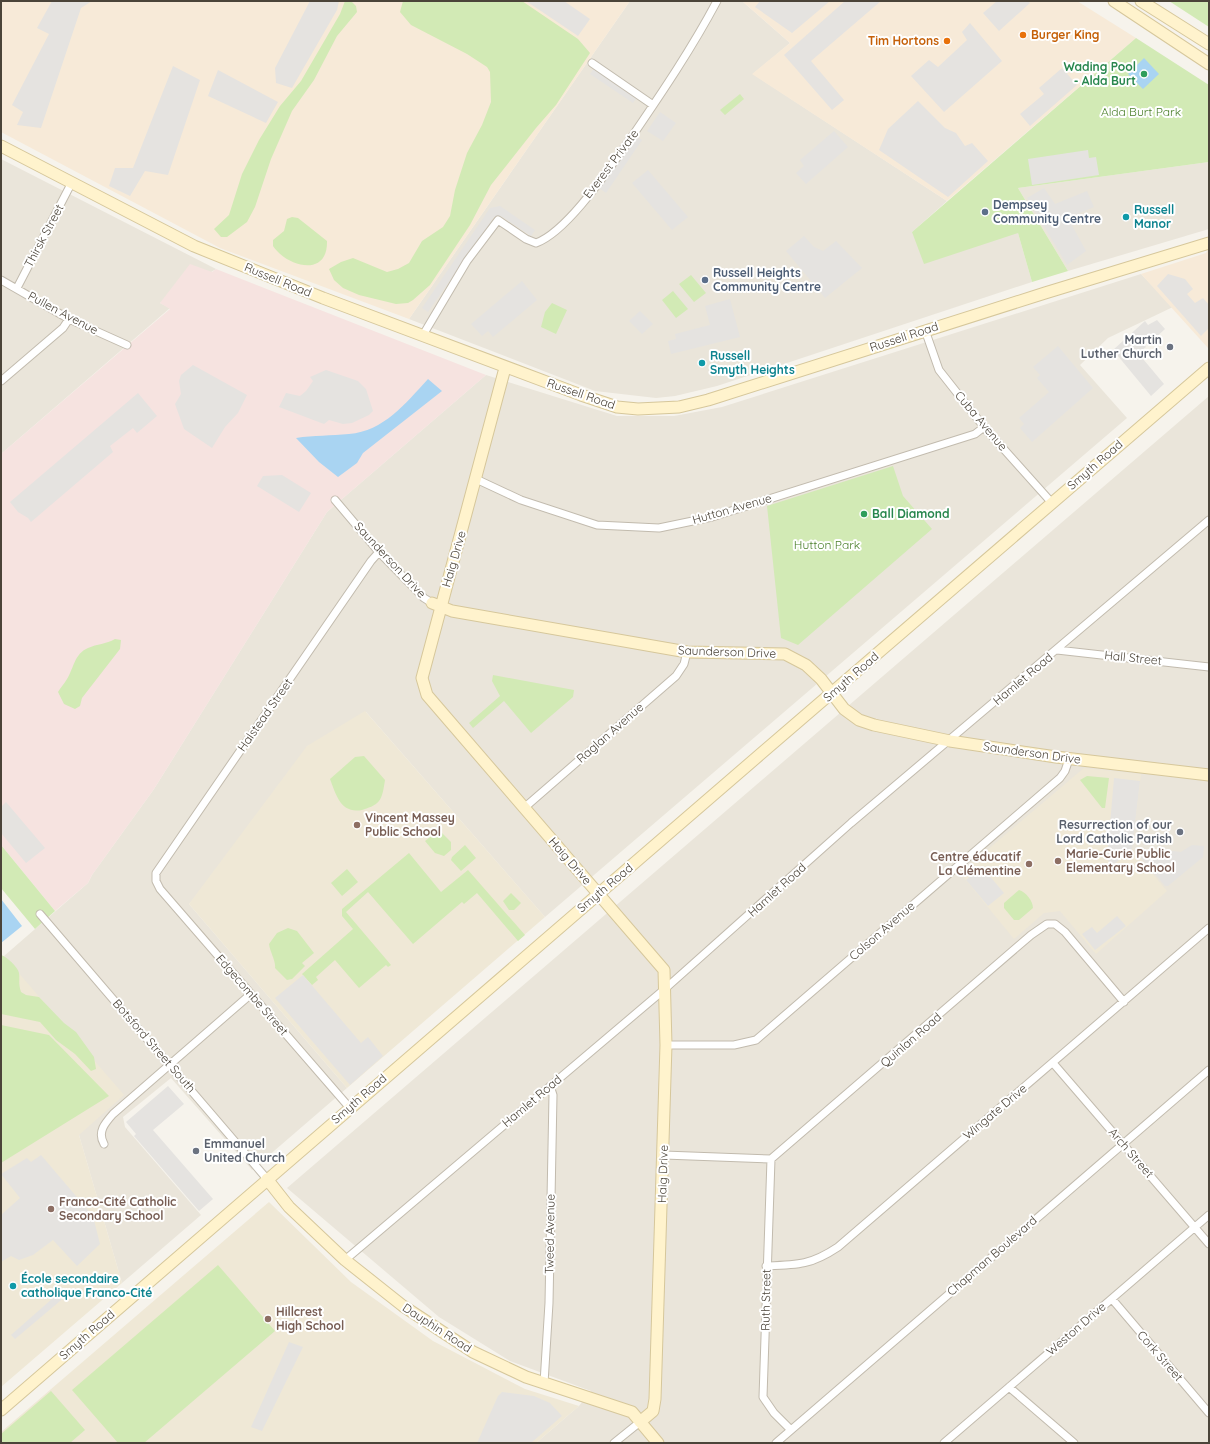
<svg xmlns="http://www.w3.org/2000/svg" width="1210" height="1444" font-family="Quicksand,sans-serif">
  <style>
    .residential { fill: #eae5da }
    .commercial { fill: #f7ead8 }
    .education { fill: #efe8d6 }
    .medical { fill: #f6e3e0 }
    .green { fill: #d2eab5 }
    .parking { fill: #e5e3e0 }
    .water { fill: #a9d4f2 }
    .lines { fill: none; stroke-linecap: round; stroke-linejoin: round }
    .street-casing { stroke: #c2bbae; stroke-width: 9 }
    .secondary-casing { stroke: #d6c79b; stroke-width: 13 }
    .street { stroke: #fff; stroke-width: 7 }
    .secondary { stroke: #fff3cd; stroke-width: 11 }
    .food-dot { fill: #e8710a; stroke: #fff; stroke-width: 1.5 }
    .leisure-dot { fill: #2e9e5b; stroke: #fff; stroke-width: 1.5 }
    .service-dot { fill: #5c6f8a; stroke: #fff; stroke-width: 1.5 }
    .culture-dot { fill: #0f9aa8; stroke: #fff; stroke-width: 1.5 }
    .worship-dot { fill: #6b7280; stroke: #fff; stroke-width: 1.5 }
    .education-dot { fill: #8d6e63; stroke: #fff; stroke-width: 1.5 }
    .labels { text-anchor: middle; stroke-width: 4; stroke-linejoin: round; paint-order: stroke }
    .food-label { font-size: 12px; font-weight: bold; fill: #c56008; stroke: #fff; text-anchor: start }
    .leisure-label { font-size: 12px; font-weight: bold; fill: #27864d; stroke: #fff; text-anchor: end }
    .park-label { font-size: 12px; fill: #4a7f2a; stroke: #fff }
    .street-label { font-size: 12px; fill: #4b4439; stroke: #fff }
    .service-label { font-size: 12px; font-weight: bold; fill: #4e5e75; stroke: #fff; text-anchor: start }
    .culture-label { font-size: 12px; font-weight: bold; fill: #0d838f; stroke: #fff; text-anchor: start }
    .worship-label { font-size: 12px; font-weight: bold; fill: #5b616d; stroke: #fff; text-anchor: end }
    .education-label { font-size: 12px; font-weight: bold; fill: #785e54; stroke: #fff; text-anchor: start }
  </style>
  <rect width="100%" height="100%" fill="#f6f3ec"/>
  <path class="residential" d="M630 1H742L790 43 753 74 947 201 912 232 1018 233 1032 282 717 386 675 396 656 398 595 391 409 319Z
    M1 159 216 269 160 303 170 308 1 454Z
    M1209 162V229L1068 271 1018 188Z
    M1141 274 1173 307 1108 338 1080 365 1127 418 545 917 366 712 189 904 347 1088 252 1170 171 1078 123 1117 125 1127 201 1215 122 1283 79 1135 4 956 88 883 92 875 154 789 327 512 486 375 617 416H674L722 407Z
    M1209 396V1443H536L579 1406 591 1391 510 1361 439 1317 287 1188Z"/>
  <path class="commercial" d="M1 1H630L409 319 220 248 1 132Z
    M742 1H1077L1136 38 947 201 752 74 790 43Z
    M1209 248V347L1208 348 1141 274 1206 253Z"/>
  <path class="education" d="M365 711 545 917 347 1088 189 904 307 746Z
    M1084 768 1141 774 1132 849 1167 891 1096 954 1060 911 1044 913 1014 939 960 873Z
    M4 956 124 1095 79 1135 122 1283 1 1387V958Z
    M269 1202 351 1282 433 1341 525 1389 579 1406 536 1443H1V1432Z"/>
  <path class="medical" d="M190 264 212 272 216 269 486 375 327 512 154 789 92 875 88 883 55 911 1 845V454L170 309 160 303Z"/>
  <path class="green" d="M345 1H351L356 6 357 12 337 36 314 80 292 111 271 159 255 207 247 222 227 237H221L214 229 229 215 242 174 259 140 280 106 301 81 340 14Z
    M403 1H522L578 39 590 53 556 105 536 128 491 185 470 225 430 285 413 300 408 303 396 304 359 295 343 288 334 280 329 269 341 262 353 258 387 272 398 269 409 263 422 241 443 227 450 216 455 190 467 153 482 125 491 102 490 72 487 67 467 54 411 25 400 12Z
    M1169 1H1209V27Z
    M1136 38 1209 85V162L1018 188 1068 271 1032 282 1018 233 924 264 912 232Z
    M740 94 744 99 725 115 720 110Z
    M292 217 298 218 327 241C328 278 287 267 273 246V240L284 231 287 219Z
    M691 275 706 293 694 302 679 284Z
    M673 291 688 309 676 318 662 300Z
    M552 303 567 310 556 334 541 327 545 312Z
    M893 466 903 496 932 529 798 645 781 638 767 506Z
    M115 639 121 640 120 649 82 698 80 706 75 709 64 704 58 692C61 687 64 684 67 679 74 668 74 654 88 648 97 644 106 644 115 639Z
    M493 675 574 690 573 697 531 733 504 701 473 728 469 723 500 696 492 681Z
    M364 756 385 780C384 786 383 796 379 801 375 806 368 808 362 810 341 814 336 795 330 779L355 757Z
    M1087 776 1109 778 1105 808H1102L1080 780Z
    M439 830 451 842V850L444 856 435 853 425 841Z
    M1 845 55 911 35 929 1 888Z
    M465 845 476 858 461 871 451 860 452 857Z
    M409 853 441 892 468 870 525 935 518 941 477 893 464 904 462 902 413 944 368 892 346 912 391 965 388 967 386 965 359 988 335 960 316 977 318 980 312 985 302 974 353 929 342 916V909Z
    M347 869 358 882 342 896 331 883Z
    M1019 890C1026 892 1033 901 1033 908L1019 920H1014L1004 908V903Z
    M511 893 521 903 514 910H509L503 901Z
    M288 928 297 931 314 953 302 963 305 966 292 979 287 980 275 968C276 961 270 952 269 944L277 933Z
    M1 955C7 957 18 967 19 973 20 980 18 983 21 992L26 995 39 997 64 1023 76 1032 94 1057 96 1069 91 1071 75 1054 56 1040 40 1022 1 1014Z
    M1 1025 49 1035 109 1096 1 1163Z
    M218 1265 275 1331 144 1443H118L72 1390Z
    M51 1391 85 1430 70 1443H1V1434Z"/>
  <path class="parking" d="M52 1H92L81 8 41 128 17 125 23 112 12 105 49 34 37 28Z
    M310 1H339L337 10 292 88 276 83 275 68Z
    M526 1H564L590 19 578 36Z
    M760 1H830L792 33 755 7Z
    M845 1H881L811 61 844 100 832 110 784 55Z
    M997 1H1028L1030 3 999 31 983 13Z
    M970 23 1002 61 944 112 911 76 929 60 938 67 967 40 962 32Z
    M598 63 640 93 633 103 590 74Z
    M173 66 200 80 168 175 145 171 130 196 109 186 115 168H133Z
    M1062 68 1077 85 1030 126 1020 114 1044 94 1039 88Z
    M218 70 278 102 266 123 208 96Z
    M918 101 945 128 956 133 965 146 972 143 988 161 948 197 879 150 888 129Z
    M660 112 676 123 663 141 647 131Z
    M834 131 848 147 806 184 796 173 804 166 800 160Z
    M631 133 642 140 606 193 595 185Z
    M1088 150 1089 158 1096 157 1099 175 1032 185 1028 159Z
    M648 170 688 217 672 230 632 183Z
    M1044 188 1055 204 1087 191 1094 207 1068 218 1086 251 1067 265 1027 198Z
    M500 206 535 230 531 236 501 216 494 217 428 312 422 308 490 208Z
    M804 236 814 247 823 251 836 241 862 268 825 298 786 251Z
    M1168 274 1185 279 1193 289 1187 294 1195 303 1203 298 1209 305V328L1201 336 1157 286Z
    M522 281 537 300 493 337 488 331 482 336 471 324Z
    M730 299 740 337 671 354 668 341 676 339 675 334 710 325 705 306Z
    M640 311 653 324 642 334 629 321Z
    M1157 320 1165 329 1153 340 1148 335 1142 341 1146 347 1138 353 1164 384 1151 396 1113 350 1145 321 1148 325Z
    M1058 346 1093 388 1032 442 1020 428 1024 424 1019 418 1049 392 1037 378 1040 375 1033 367Z
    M193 365 247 395 238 413 225 427 212 448 184 429 175 404 181 394 179 381 181 375Z
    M326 370 358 381 366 389 373 411 369 415 352 423 343 424 329 420 324 424 279 407 286 393 300 396 306 391 313 381 310 377Z
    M138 393 157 416 137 433 133 428 110 446 113 452 31 522 28 518 18 512 10 502Z
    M282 475 311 493 299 512 257 486 263 476Z
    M1114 778 1140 781 1132 849 1112 866 1107 859Z
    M6 802 45 848 26 863 1 833V807Z
    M1192 845 1204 846 1203 857 1168 886H1165L1139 855 1141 852 1151 859 1154 855 1161 854 1165 850 1181 852Z
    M982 867 1004 893 988 906 966 880Z
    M1117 916 1126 926 1095 950 1082 934 1092 927 1097 933Z
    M303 975 361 1043 368 1037 383 1056 350 1085 275 998Z
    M168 1086 184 1104 153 1130 213 1199 199 1211 134 1136 136 1134 126 1122Z
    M41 1155 93 1216 100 1244 77 1266 53 1240 33 1255 19 1260 11 1256 1 1262V1215L20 1198 1 1174 27 1158 31 1162Z
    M61 1291 66 1296 15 1339 11 1335Z
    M289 1342 303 1347 262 1431 251 1427Z
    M502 1392 534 1396 550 1403 562 1416 531 1443H477L498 1396Z"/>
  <path class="water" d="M1144 58 1159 74 1143 89 1128 74Z
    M428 379 442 391 363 453 357 463 338 477 319 462 296 438C314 435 331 436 349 434 384 431 405 404 428 379Z
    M1 899 22 926 1 943Z"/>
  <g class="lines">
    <g class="street-casing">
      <path id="street" d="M592 63 653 105
        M1 280 69 319 127 345
        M17 288 71 184
        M925 330 939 370 984 427 1052 503
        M423 335 467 261 498 220 526 239 536 243C569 231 612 164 633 135 663 91 692 48 717 1
        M1 381 63 328 69 319
        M476 479 521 500 597 525 659 528 712 517 975 434 984 427
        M335 500 379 552 424 598 432 603
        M1057 650 1209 667
        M524 808 676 676 684 664 687 652
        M40 914 267 1179
        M666 1045H734L756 1040 1060 778 1065 771 1069 759
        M1053 1063 1209 1244
        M349 1107 160 889 156 881V873L371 561 379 552
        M104 1144C97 1132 105 1123 113 1114L251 994
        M664 1155 771 1159 1031 935 1047 924H1055L1065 932 1124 1002
        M771 1159 763 1397 774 1413 791 1430
        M345 1260 666 988 851 823 1209 520
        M766 1266C798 1265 811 1265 838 1247L1209 928
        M1112 1299 1209 1413
        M544 1383 549 1303 553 1095 550 1086
        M1009 1387 1074 1443
        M614 1443 640 1422
        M776 1443 1209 1070
        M944 1443 1209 1215"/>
    </g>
    <g class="secondary-casing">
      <path id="secondary" d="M1114 1 1209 64
        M1141 1 1209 44
        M1 146 194 246 323 298 581 395 617 407 638 409 679 407 708 400 1045 293 1209 243
        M505 368 422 678 427 695 664 970 666 1045 655 1399 653 1411 640 1422
        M432 603 452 611 687 652 785 654 806 665 821 679 844 709 859 720 874 725 950 741 1056 757 1209 775
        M267 1179 289 1207 345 1260 403 1306 473 1352 526 1377 632 1412 658 1443
        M1 1410C403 1061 806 715 1209 368"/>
    </g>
    <use href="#street" class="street"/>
    <use href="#secondary" class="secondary"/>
  </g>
  <g class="food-dot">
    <circle cx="1023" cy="35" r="4"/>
    <circle cx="947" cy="41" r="4"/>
  </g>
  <g class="leisure-dot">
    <circle cx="1144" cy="74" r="4"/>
    <circle cx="864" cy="514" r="4"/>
  </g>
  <g class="service-dot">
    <circle cx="985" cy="212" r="4"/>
    <circle cx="705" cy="280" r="4"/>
  </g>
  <g class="culture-dot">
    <circle cx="1126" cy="217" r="4"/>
    <circle cx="702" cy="363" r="4"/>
    <circle cx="13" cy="1286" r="4"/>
  </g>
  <g class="worship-dot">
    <circle cx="1170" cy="347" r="4"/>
    <circle cx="1180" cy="832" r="4"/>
    <circle cx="196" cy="1151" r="4"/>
  </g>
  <g class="education-dot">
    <circle cx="357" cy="825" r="4"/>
    <circle cx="1058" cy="861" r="4"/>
    <circle cx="1029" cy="864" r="4"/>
    <circle cx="51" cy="1209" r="4"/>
    <circle cx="268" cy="1319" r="4"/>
  </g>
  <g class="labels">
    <g class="food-label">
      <text x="1031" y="39">Burger King</text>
      <text x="939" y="45" text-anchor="end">Tim Hortons</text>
    </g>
    <g class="leisure-label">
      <text x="1136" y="71">Wading Pool<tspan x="1136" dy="14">- Alda Burt</tspan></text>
      <text x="872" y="518" text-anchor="start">Ball Diamond</text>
    </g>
    <g class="park-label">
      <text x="1141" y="116">Alda Burt Park</text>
      <text x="827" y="549">Hutton Park</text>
    </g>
    <g class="street-label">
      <text transform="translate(611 164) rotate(-53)" y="4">Everest Private</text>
      <text transform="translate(44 236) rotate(-62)" y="4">Thirsk Street</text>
      <text transform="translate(278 280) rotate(22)" y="4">Russell Road</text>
      <text transform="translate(63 313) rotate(28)" y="4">Pullen Avenue</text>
      <text transform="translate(904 337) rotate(-18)" y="4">Russell Road</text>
      <text transform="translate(581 394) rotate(19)" y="4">Russell Road</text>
      <text transform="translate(981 421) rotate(50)" y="4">Cuba Avenue</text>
      <text transform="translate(1095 465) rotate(-41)" y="4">Smyth Road</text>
      <text transform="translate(732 509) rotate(-16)" y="4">Hutton Avenue</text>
      <text transform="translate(454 559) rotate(-74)" y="4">Haig Drive</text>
      <text transform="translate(390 560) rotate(47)" y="4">Saunderson Drive</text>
      <text transform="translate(727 652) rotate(2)" y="4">Saunderson Drive</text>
      <text transform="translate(1133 658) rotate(6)" y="4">Hall Street</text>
      <text transform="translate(851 677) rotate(-41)" y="4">Smyth Road</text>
      <text transform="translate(1023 679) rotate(-40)" y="4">Hamlet Road</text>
      <text transform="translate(265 715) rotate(-55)" y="4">Halstead Street</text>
      <text transform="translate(610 733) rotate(-41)" y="4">Raglan Avenue</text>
      <text transform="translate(1032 753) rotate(8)" y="4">Saunderson Drive</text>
      <text transform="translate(570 861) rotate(49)" y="4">Haig Drive</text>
      <text transform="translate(605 888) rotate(-40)" y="4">Smyth Road</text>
      <text transform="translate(777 890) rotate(-42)" y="4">Hamlet Road</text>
      <text transform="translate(882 931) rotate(-41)" y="4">Colson Avenue</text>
      <text transform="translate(252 995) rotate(49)" y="4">Edgecombe Street</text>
      <text transform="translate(911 1040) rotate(-41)" y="4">Quinlan Road</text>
      <text transform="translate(154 1046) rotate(49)" y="4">Botsford Street South</text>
      <text transform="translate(359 1099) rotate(-41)" y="4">Smyth Road</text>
      <text transform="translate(532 1101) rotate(-40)" y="4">Hamlet Road</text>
      <text transform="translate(995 1112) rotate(-40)" y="4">Wingate Drive</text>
      <text transform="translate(1131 1153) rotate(49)" y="4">Arch Street</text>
      <text transform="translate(663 1174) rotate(-88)" y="4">Haig Drive</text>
      <text transform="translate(550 1234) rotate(-89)" y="4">Tweed Avenue</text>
      <text transform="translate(992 1256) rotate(-41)" y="4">Chapman Boulevard</text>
      <text transform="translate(766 1300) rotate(-89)" y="4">Ruth Street</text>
      <text transform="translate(437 1328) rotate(33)" y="4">Dauphin Road</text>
      <text transform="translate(1076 1329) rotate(-41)" y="4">Weston Drive</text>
      <text transform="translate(87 1335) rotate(-41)" y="4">Smyth Road</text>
      <text transform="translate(1160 1356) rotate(49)" y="4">Cork Street</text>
    </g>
    <g class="service-label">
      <text x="993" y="209">Dempsey<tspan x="993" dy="14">Community Centre</tspan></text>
      <text x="713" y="277">Russell Heights<tspan x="713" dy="14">Community Centre</tspan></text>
    </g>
    <g class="culture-label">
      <text x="1134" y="214">Russell<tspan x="1134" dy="14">Manor</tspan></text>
      <text x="710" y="360">Russell<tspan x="710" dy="14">Smyth Heights</tspan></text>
      <text x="21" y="1283">École secondaire<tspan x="21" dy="14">catholique Franco-Cité</tspan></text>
    </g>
    <g class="worship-label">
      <text x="1162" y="344">Martin<tspan x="1162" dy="14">Luther Church</tspan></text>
      <text x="1172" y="829">Resurrection of our<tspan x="1172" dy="14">Lord Catholic Parish</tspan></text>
      <text x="204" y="1148" text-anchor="start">Emmanuel<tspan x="204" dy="14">United Church</tspan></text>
    </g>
    <g class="education-label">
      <text x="365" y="822">Vincent Massey<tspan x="365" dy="14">Public School</tspan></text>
      <text x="1066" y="858">Marie-Curie Public<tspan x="1066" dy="14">Elementary School</tspan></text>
      <text x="1021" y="861" text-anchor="end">Centre éducatif<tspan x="1021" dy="14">La Clémentine</tspan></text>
      <text x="59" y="1206">Franco-Cité Catholic<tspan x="59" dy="14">Secondary School</tspan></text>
      <text x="276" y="1316">Hillcrest<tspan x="276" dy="14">High School</tspan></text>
    </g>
  </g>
  <rect width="1210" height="1444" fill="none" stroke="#4b4439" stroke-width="4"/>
</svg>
